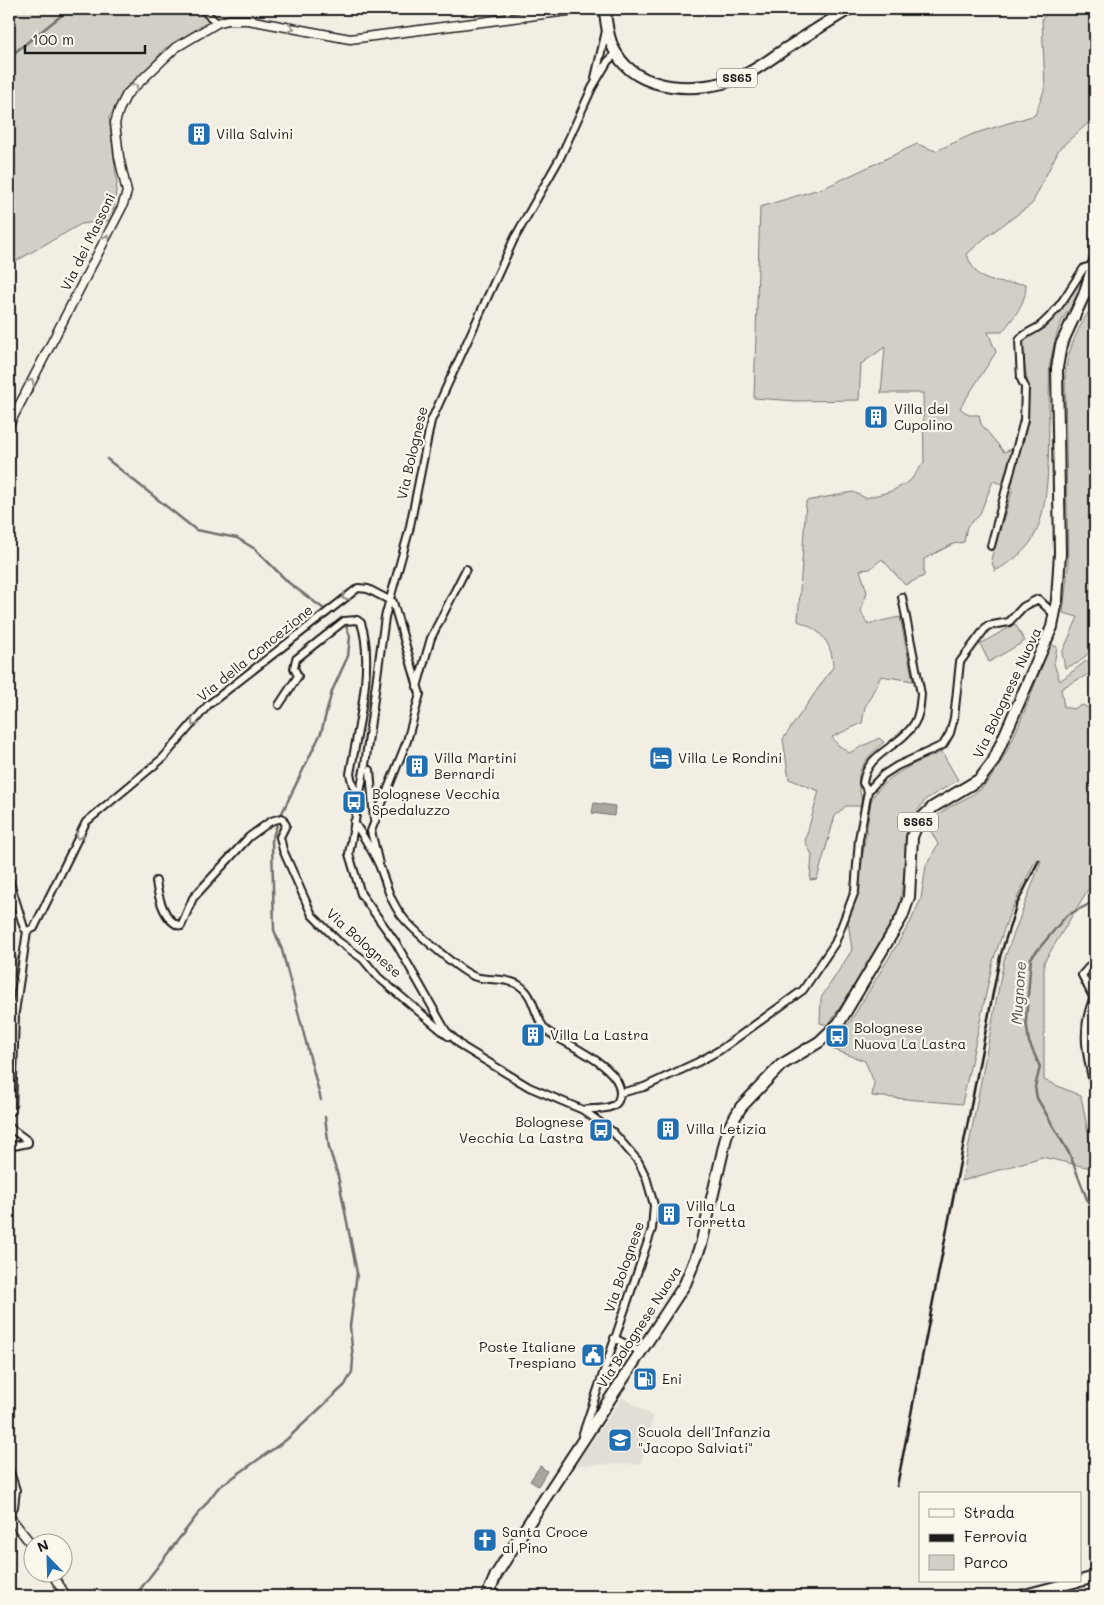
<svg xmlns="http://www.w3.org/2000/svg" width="1104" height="1605" font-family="Mali,sans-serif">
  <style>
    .built { fill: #e2ded5 }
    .green { fill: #d2cfc6; stroke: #777671 }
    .water { fill: #a9a6a0; stroke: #716f6b }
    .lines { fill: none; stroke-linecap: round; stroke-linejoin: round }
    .stream { stroke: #716f6b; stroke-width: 2.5 }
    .minor-casing { stroke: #1c1c1c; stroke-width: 10 }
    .tertiary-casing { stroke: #1c1c1c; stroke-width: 11 }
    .primary-casing { stroke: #1c1c1c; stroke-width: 14 }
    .minor { stroke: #fbf7ec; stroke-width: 6 }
    .tertiary { stroke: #fbf7ec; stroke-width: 8 }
    .primary { stroke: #fbf7ec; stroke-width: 10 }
    .rail { stroke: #1c1c1c; stroke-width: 2.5 }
    .oneway { stroke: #97948e }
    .labels { text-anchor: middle; stroke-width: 4.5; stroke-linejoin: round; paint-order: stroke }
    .shield { fill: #fbf7ec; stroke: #5f5e5a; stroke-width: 1 }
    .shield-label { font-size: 12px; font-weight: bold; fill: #1c1c1c }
    .poi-label { font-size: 14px; fill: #1c1c1c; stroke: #fbf7ec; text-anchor: start }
    .street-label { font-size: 14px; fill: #1c1c1c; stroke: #fbf7ec }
    .water-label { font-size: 15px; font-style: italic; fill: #545351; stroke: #fbf7ec }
  </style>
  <rect width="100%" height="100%" fill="#f2eee4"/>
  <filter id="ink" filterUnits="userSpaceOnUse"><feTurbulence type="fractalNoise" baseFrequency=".02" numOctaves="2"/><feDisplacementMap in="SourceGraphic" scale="10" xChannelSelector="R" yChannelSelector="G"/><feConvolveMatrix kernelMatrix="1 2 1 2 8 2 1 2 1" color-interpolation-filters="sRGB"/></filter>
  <g filter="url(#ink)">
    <path class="built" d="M623 1397 653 1417 641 1464 575 1465Z"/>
    <path class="green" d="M9 9H196L211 23 164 49 109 117 117 183 112 220 81 224 9 265Z
      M1054 9H1095V117L1059 149 1032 204 986 237 967 254C977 286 997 282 1026 284 1026 304 1014 317 1002 332H988L996 352 960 408 969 415H979L981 424 1004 452 1023 445 1028 416 1029 391 1021 343C1028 331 1042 327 1052 318 1066 305 1075 289 1084 273 1088 291 1071 304 1063 319 1057 330 1053 347 1051 359 1048 370 1050 382 1049 393 1048 432 1052 498 1036 532 1029 550 1011 562 995 571L991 559 1013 488 993 481 979 516 967 526 964 542 953 544 924 559V576L905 585 882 559 870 569 860 570 867 592 861 611 867 624 900 617 913 681 881 676 865 707 862 723 832 737 837 744 849 753 879 738 884 742C872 753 855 768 859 786 860 794 862 798 862 806H846L835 816 817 879 810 880 812 855 805 841 819 791 789 779 783 739 833 667C832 642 821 630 798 621L806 501 853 492 866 498 892 491 910 481 924 462 923 393H881L885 347 861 364 859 400 796 401 754 398 760 207 826 187 917 144 936 151 973 134 1035 115 1045 88 1042 18Z
      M1095 303V647L1078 663 1065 668 1062 653 1078 617 1063 613 1068 567 1065 378C1067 350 1078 326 1095 303Z
      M1015 624 1025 641 989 662 980 644Z
      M1050 644 1057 647 1054 664 1060 681 1086 661 1095 662V669C1085 678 1072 681 1061 689L1064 707 1073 709 1083 705 1095 712V878L1044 962V1080L1081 1096 1095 1169 1042 1157 962 1181 1004 960 1041 861 1036 859 1009 915 993 961 962 1104 872 1096 874 1082 865 1061 832 1049 831 1047 850 1022 910 923 921 899 926 866 938 844 929 828C939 806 966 802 983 787 1009 763 1036 679 1050 644Z
      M942 752 958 780 926 799 913 817 899 909 849 994 828 1025 820 1023 821 998 852 950 848 921 856 898 871 801C881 777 919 761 942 752Z
      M9 956 18 957 12 986 9 985Z"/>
    <path class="water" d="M594 803 615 806 614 816 592 813Z
      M540 1466 547 1471 538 1486 530 1481Z"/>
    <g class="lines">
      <path class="stream" d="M9 57 67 11
        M107 459 196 530 237 538 255 549 289 583 324 609
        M282 813 321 733 332 691 348 656 350 636 346 626
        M277 825 272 840 274 930 282 950 321 1100
        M1095 901 1066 916 1031 958 1026 1020 1029 1042 1040 1067 1035 1087 1037 1098 1070 1155 1095 1220
        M135 1596 218 1488 286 1440 345 1385 352 1372 353 1359 350 1326 357 1273 338 1176 329 1148 325 1117"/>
      <g class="minor-casing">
        <path id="minor" d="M202 9 217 23
          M595 78 606 31
          M991 546 1024 420 1025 387 1021 379 1019 341C1023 333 1034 331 1041 325 1061 308 1070 288 1084 268L1094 265
          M902 597 921 694C920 704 920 715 914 724 899 748 867 752 863 783L868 791 883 775 897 766 943 745 950 733 954 718 960 662 987 626 1009 622 1023 607 1038 599 1055 615
          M417 687 431 638 466 569
          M279 705 298 676 294 668 296 659 344 621 357 620 361 623C375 663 357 732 350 774L353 786 359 793
          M9 750V766
          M370 770 374 820
          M354 822C363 836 373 851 379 865 387 885 390 903 405 920 416 932 461 973 476 977 489 981 503 977 517 984 536 994 533 1018 547 1031 564 1044 633 1070 618 1101 613 1111 593 1108 583 1110
          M9 879 24 928 27 931 34 928 86 822 163 758 208 705 358 588 368 589 393 602 420 694 407 741 371 831 379 864
          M156 881C158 896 164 922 181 926L193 898 249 837 271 821 282 818 286 825 280 837 283 850 312 915 338 941 363 959 378 977 448 1036
          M1095 1001 1082 975 1095 960
          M620 1093 644 1087 698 1062 720 1050 803 990 835 943 855 891 859 839 868 791
          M12 1111 15 1012 27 931
          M9 1127 28 1141V1143L9 1147
          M614 1338 641 1352
          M582 1436 652 1229 654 1205 646 1177 638 1161 613 1132 583 1110 529 1087 463 1047 446 1031 396 943 361 894 349 854 365 765 385 617 409 531 431 421 514 239 560 158 592 88 608 61 616 54
          M9 1469 16 1490 14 1507 9 1510"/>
      </g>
      <g class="tertiary-casing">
        <path id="tertiary" d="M9 425 122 207 127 192 119 157 115 123 119 110 127 94 175 48 217 23 228 20H248L350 39 583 9
          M9 1516 32 1545
          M51 1572 66 1596"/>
      </g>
      <g class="primary-casing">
        <path id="primary" d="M605 9C606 24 608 40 616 53 639 93 700 93 738 78 756 71 771 58 787 48 807 35 828 22 849 9
          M1095 1000C1083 1029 1088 1052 1095 1082
          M1080 1581 1095 1577
          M487 1596 496 1575 519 1538 685 1284 701 1245 728 1129 741 1107 781 1065 819 1042 839 1023 902 917 909 897 912 837 918 822 933 807 980 779 993 762 1052 627 1057 600 1060 553 1057 368 1061 345 1084 295 1095 260
          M1021 1596 1078 1581"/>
      </g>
      <use href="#minor" class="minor"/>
      <use href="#tertiary" class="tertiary"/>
      <use href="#primary" class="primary"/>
      <path class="rail" d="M897 1486 1000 957 1016 906 1039 860"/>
    </g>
    <defs><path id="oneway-chevron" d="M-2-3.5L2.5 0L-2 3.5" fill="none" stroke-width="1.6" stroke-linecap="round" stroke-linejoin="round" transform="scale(1.25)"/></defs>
    <g class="oneway">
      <use href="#oneway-chevron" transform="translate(291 28) rotate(11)"/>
      <use href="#oneway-chevron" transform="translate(135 87) rotate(-44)"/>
      <use href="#oneway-chevron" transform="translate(106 238) rotate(-62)"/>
      <use href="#oneway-chevron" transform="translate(31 382) rotate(-63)"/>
      <use href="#oneway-chevron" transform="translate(345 597) rotate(143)"/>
      <use href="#oneway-chevron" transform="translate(194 723) rotate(130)"/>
      <use href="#oneway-chevron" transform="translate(79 836) rotate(115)"/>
    </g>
  </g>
  <defs>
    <g id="building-square" transform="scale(1.25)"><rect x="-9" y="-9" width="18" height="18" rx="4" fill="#1f6fb2" stroke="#fbf7ec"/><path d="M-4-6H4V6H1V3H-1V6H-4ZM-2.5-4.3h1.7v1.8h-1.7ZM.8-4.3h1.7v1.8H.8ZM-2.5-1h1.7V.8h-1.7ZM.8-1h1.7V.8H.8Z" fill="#fff"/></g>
    <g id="hotel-square" transform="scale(1.25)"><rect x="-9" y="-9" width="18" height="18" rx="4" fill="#1f6fb2" stroke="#fbf7ec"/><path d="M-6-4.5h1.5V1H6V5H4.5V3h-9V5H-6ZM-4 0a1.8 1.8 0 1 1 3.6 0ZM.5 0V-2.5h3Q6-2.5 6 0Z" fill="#fff"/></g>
    <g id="bus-square" transform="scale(1.25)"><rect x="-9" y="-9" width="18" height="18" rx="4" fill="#1f6fb2" stroke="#fbf7ec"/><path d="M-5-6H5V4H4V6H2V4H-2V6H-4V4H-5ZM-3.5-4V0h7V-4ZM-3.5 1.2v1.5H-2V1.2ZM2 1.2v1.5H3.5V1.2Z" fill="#fff"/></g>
    <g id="civic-square" transform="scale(1.25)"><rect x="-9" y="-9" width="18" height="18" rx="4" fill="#1f6fb2" stroke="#fbf7ec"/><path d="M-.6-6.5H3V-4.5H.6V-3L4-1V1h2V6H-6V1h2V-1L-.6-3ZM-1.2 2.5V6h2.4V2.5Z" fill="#fff"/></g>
    <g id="fuel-square" transform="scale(1.25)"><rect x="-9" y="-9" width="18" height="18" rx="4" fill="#1f6fb2" stroke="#fbf7ec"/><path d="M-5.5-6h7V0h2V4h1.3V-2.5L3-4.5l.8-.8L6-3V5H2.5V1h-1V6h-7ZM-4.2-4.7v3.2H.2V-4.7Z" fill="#fff"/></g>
    <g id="school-square" transform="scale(1.25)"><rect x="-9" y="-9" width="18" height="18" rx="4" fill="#1f6fb2" stroke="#fbf7ec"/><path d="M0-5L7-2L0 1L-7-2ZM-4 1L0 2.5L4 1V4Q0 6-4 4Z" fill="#fff"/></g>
    <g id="church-square" transform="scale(1.25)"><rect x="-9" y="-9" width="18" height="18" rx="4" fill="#1f6fb2" stroke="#fbf7ec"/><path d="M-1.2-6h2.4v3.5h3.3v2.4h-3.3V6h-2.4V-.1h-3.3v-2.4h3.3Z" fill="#fff"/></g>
  </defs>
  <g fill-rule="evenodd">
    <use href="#building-square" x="199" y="134"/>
    <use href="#building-square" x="876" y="417"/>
    <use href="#hotel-square" x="661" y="758"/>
    <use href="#building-square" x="417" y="766"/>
    <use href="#bus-square" x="354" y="802"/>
    <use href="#building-square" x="533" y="1035"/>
    <use href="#bus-square" x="837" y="1036"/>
    <use href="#building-square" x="668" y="1129"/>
    <use href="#bus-square" x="601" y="1130"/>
    <use href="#building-square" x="669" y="1214"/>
    <use href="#civic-square" x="593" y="1355"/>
    <use href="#fuel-square" x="645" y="1379"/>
    <use href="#school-square" x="620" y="1440"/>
    <use href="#church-square" x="485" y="1540"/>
  </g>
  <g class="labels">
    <g class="shield">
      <rect x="717" y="68.5" width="40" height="19" rx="4"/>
      <rect x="898" y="812.5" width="40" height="19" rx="4"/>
    </g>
    <g class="shield-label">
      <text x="737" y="82">SS65</text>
      <text x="918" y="826">SS65</text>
    </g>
    <g class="poi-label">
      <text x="216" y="139">Villa Salvini</text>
      <text x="894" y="414">Villa del<tspan x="894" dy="16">Cupolino</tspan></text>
      <text x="434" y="763">Villa Martini<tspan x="434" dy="16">Bernardi</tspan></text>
      <text x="678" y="763">Villa Le Rondini</text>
      <text x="372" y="799">Bolognese Vecchia<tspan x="372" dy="16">Spedaluzzo</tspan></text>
      <text x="854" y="1033">Bolognese<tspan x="854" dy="16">Nuova La Lastra</tspan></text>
      <text x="550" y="1040">Villa La Lastra</text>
      <text x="584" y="1127" text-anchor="end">Bolognese<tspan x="584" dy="16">Vecchia La Lastra</tspan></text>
      <text x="686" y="1134">Villa Letizia</text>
      <text x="686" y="1211">Villa La<tspan x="686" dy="16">Torretta</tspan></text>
      <text x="576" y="1352" text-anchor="end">Poste Italiane<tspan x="576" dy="16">Trespiano</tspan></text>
      <text x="662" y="1384">Eni</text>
      <text x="638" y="1437">Scuola dell'Infanzia<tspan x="638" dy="16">"Jacopo Salviati"</tspan></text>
      <text x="502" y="1537">Santa Croce<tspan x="502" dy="16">al Pino</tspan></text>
    </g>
    <g class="street-label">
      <text transform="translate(88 242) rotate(-64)" y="5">Via dei Massoni</text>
      <text transform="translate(412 453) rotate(-77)" y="5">Via Bolognese</text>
      <text transform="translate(255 653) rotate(-39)" y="5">Via della Concezione</text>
      <text transform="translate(1007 693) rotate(-65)" y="5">Via Bolognese Nuova</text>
      <text transform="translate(364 943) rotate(42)" y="5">Via Bolognese</text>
      <text transform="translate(624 1267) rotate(-71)" y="5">Via Bolognese</text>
      <text transform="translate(639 1327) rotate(-57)" y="5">Via Bolognese Nuova</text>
    </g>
    <g class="water-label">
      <text transform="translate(1019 993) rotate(-86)" y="5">Mugnone</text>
    </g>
  </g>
  <rect width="1104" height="1605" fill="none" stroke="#fbf7ec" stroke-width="30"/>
  <rect x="15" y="15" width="1074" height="1575" fill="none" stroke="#1c1c1c" stroke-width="2" filter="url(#ink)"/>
  <rect x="919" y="1492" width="162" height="90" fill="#fbf7ec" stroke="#a29f99"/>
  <rect x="929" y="1509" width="25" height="8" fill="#fbf7ec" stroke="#a29f99"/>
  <text x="964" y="1518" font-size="15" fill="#1c1c1c">Strada</text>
  <rect x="929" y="1534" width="25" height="8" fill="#1c1c1c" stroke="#a29f99"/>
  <text x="964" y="1542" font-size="15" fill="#1c1c1c">Ferrovia</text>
  <rect x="929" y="1555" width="25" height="15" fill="#d2cfc6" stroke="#a29f99"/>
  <text x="964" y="1568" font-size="15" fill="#1c1c1c">Parco</text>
  <g transform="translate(48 1558) rotate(337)"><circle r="24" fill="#fbf7ec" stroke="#a29f99"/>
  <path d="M0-4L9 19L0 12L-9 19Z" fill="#1f6fb2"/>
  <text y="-8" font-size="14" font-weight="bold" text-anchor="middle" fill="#1c1c1c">N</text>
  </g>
  <path d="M25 45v8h120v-8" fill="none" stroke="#1c1c1c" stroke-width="2.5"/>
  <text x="32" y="45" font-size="15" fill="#1c1c1c" stroke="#fbf7ec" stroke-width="4" paint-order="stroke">100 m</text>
</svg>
